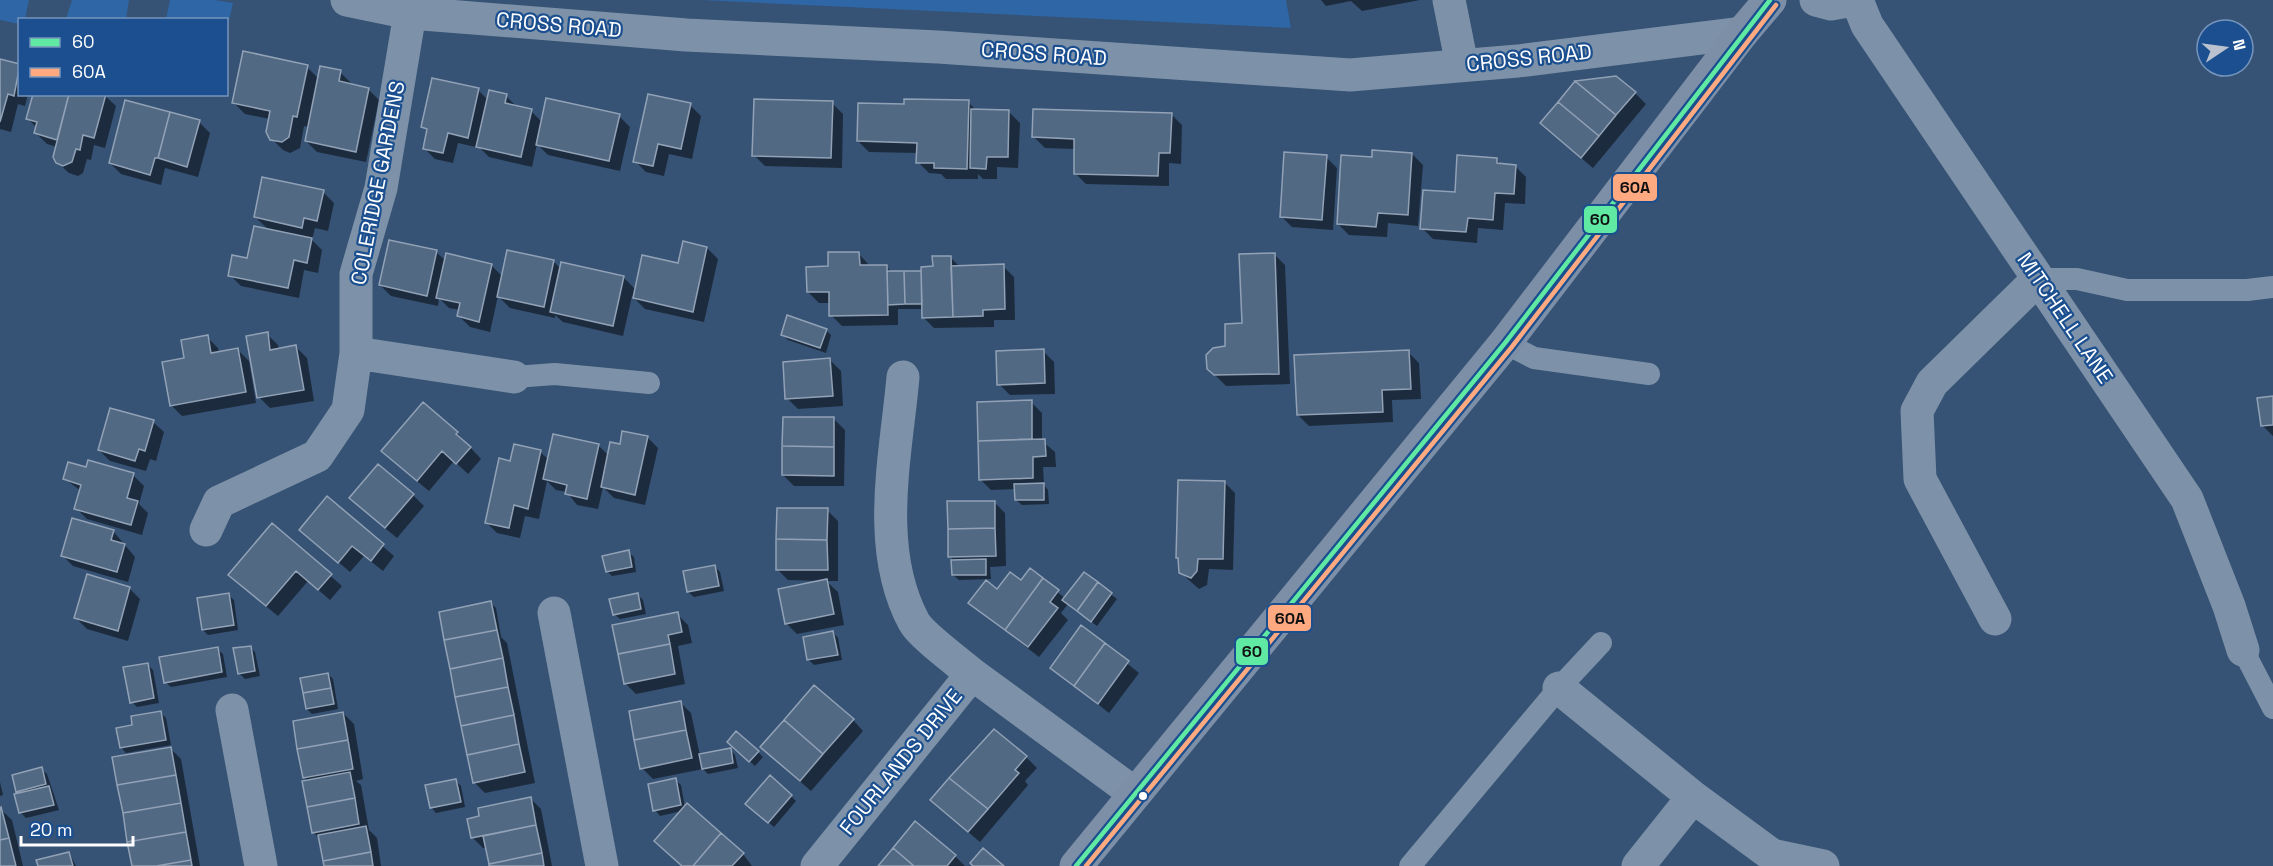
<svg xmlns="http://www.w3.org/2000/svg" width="2273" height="866" font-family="'Space Grotesk',sans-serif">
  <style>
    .green { fill: #2f66a5 }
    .shadow { fill: #0007 }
    .building { fill: #526984; stroke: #92a2b6; stroke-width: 1.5 }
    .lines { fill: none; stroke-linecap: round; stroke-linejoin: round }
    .service { stroke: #7d92a8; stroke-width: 22 }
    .minor { stroke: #7d92a8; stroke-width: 33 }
    .primary { stroke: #7d8ea7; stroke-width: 33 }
    .bus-1-casing { stroke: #1b4f8f; stroke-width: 9 }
    .bus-2-casing { stroke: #1b4f8f; stroke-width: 9 }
    .bus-1 { stroke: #60e9a3; stroke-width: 4.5 }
    .bus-2 { stroke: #ffa980; stroke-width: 4.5 }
    .bus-dot { fill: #fff; stroke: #1b4f8f; stroke-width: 2 }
    .labels { text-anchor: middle; stroke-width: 4.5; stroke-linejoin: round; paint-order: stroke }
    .street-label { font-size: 21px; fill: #fff; stroke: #1b4f8f }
    .line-badge { stroke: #1b4f8f; stroke-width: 2 }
    .pale-badge-label { font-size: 16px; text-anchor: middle; font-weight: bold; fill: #111 }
  </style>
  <rect width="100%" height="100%" fill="#365274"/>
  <path class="green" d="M0 0H29L25 19 20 20 19 24 0 20Z
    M72 0H129L126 19H66Z
    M170 0H215L233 3 227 30 226 20 166 19Z
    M701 0H1286L1291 28Z"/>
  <path class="shadow" d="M1321 0H1420L1362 11 1351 1 1326 6Z
    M0 60 20 65V94H28L25 106 18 104 11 132 0 129Z
    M307 67 319 79 340 72 351 83V86L368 89 379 100 366 162 317 152 306 141 309 127 304 126 300 148 290 153 283 150 272 139 270 119 245 114 234 103Z
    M478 90 488 100 506 96 517 107 531 111 542 122 619 116 630 127 620 171 548 155 537 144 532 167 489 157 480 148 458 143 453 163 435 159 424 148 428 132 423 127Z
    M1635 93 1646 104 1593 168 1553 134Z
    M34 94H103L116 106 105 148 94 145 91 160 87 159 83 173 78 176 69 173 57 162V147L47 144 36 133 37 128 28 119Z
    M968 102 977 111 1009 112 1020 123 1018 168 997 167V179H983L978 174V179H946L941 174 929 173 918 162V153L869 152 858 141 905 106Z
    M832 103 843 114 842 168 765 166 754 155Z
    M690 105 701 116 692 159 669 154 664 176 646 172 635 161Z
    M1171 114 1182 125 1181 164 1169 163V186L1086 184 1075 173 1076 149 1045 148 1034 137Z
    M199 122 210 133 198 177 165 168 161 185 121 174 110 163Z
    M1412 154 1423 165 1418 226 1388 223 1387 237 1349 235 1338 224 1373 159Z
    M1326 157 1337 168 1333 230 1292 227 1281 216Z
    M1496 159 1502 165 1515 166 1526 177 1525 204 1505 203 1503 230 1478 228 1477 243 1433 239 1422 228 1456 194Z
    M323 192 334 203 328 231 315 228 312 240 322 250 318 273 304 270 299 298 241 286 230 275 248 260 269 230 255 217Z
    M707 248 718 259 704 322 645 309 632 296 623 336 563 322 555 315V318L510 308 498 296 490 332 470 327 459 316 460 310 449 308 439 298 438 306 391 296 380 285 436 252 446 261 491 265 503 277 553 261 561 269 623 277 636 290Z
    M859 254 870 266H886L893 273 920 272 922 275 950 257 960 267 1003 266 1014 277 1015 320H994V327L934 328 923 317V309H898V325L842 326 831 315V303H819L808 292 830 267Z
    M1274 254 1285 265 1290 384 1226 386 1208 368 1206 360 1210 352 1227 347 1243 325Z
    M826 330 831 335 826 353 788 340 783 335Z
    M267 334 278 345 279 350 296 347 307 358 314 401 270 408 259 397Z
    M207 337 218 348 219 353 238 350 249 361 256 403 182 416 171 405 185 359Z
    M1043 351 1054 362 1055 394 1010 395 999 384Z
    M1408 352 1419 363 1421 399 1392 400 1393 422 1309 426 1298 415Z
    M830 360 841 371 843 406 798 409 787 398Z
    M2273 398V436L2263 426Z
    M1031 402 1042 413V441L1055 452 1056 467H1043L1044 485 1048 490 1049 504 1022 505 1016 500V489L991 490 980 479 979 403Z
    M423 404 457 433 481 459 468 474 454 461 429 491 394 462Z
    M834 419 845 430 844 486H794L783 475Z
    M153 422 164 432 156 461 150 459 146 471 110 461 99 450Z
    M647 437 658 448 645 505 614 498 603 487 598 509 577 505 567 492 556 490 547 481 539 519 525 516 520 538 497 533 486 522 511 462 540 452 549 460 598 445 609 456 621 446Z
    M87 469 133 475 144 486 139 504 148 513 142 535 87 519 76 508 81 491 65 479Z
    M1224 482 1235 493 1233 570 1209 569 1207 585 1199 589 1181 573Z
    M413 495 424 506 397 538 362 509Z
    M327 498 394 556 383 571 364 556 350 572 301 530Z
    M994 502 1005 513 1006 566 990 567 991 579 959 580 953 575V560L950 556Z
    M827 510 838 521V581H826L838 592 844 625 797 634 786 623 820 581 788 580 777 569Z
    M272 525 342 586 330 600 308 581 278 616 241 586Z
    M113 531 135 557 128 582 73 566 62 555Z
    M628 552 634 557 636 572 612 576 607 571Z
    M715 567 720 572 724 591 694 597 688 592Z
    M1030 570 1066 599 1084 574 1117 599 1097 626 1068 604 1061 613 1068 620 1039 657 970 603 1021 582Z
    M129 588 140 599 128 641 87 629 76 618Z
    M228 595 234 600 238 630 208 635 203 630Z
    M638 595 643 600 646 614 620 619 614 614Z
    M491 603 496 608 501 637 507 643 535 783 485 793 474 782Z
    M677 614 688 625 692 643 678 646 685 684 636 694 625 683Z
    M1082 627 1139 673 1109 713 1052 668Z
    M833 632 838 638 842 660 814 665 809 660 804 638Z
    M250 647 255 652 260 676 245 679 239 673Z
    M217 649 223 654 227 677 171 687 165 682Z
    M147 664 153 670 159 703 137 707 132 702Z
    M328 674 333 679 338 709 312 714 307 709Z
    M680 702 691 713 700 756 730 749 735 755 738 768 708 774 703 769 653 779 642 768Z
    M160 712 166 718 171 745 126 753 121 747 134 726Z
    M343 713 354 724 363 779 356 781 361 785 369 830 377 838 381 866H326L321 840 313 832 308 781 304 777Z
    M853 720 863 731 811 791 773 758Z
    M734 747 758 752 763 757 755 766Z
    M170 748 181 759 200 866H134Z
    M1026 757 1037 768 1025 781 1028 785 980 842 943 811Z
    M41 769 47 774 59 810 26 818 21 813V794L18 791Z
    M675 780 681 785 685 808 743 854 752 866H683L682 811 660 816 655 810Z
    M456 781 461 786 465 807 436 813 431 807Z
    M0 782 3 795 0 796Z
    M791 796 796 801 774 827 753 809Z
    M530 798 541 809 552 866H490L487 848H483L472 837Z
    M0 809 12 820 23 866H0Z
    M69 853 76 866H40Z
    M955 856 965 866H880Z"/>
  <path class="building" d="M243 51 308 65 297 117 293 116 289 137 282 142 270 140 266 132 270 111 232 103Z
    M0 59 20 64 14 96 8 94 0 122Z
    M320 66 341 70 339 81 369 88 356 152 305 141Z
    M1616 76 1636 92 1616 115 1575 81Z
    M432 78 479 88 468 138 448 133 443 153 423 149 427 129 421 127Z
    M1575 81 1616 115 1599 136 1558 102Z
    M489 90 507 94 505 103 532 109 521 157 476 147Z
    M33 94H69L57 140 34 133 37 122 26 119Z
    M69 94H106L94 138 83 135 80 150 76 149 72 162 63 166 56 163 53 157Z
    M648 94 691 103 681 149 658 144 653 166 633 162Z
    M546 98 620 114 609 161 536 145Z
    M754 99 833 101 831 158 752 156Z
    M904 99 969 100 967 169 934 168V163H916L917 143 857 141 858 103 904 104Z
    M125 100 170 112 158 158H155L150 175 109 163Z
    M1558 102 1599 136 1581 158 1540 123Z
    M971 109 1009 110 1008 157H987L986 169 970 168Z
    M1033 109 1172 113 1170 153H1159L1158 176 1074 174V139L1032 137Z
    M170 112 200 120 187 167 158 158Z
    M1372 150 1412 153 1408 215 1378 213 1376 227 1337 224 1341 155 1372 157Z
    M1284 152 1327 155 1322 220 1280 217Z
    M1457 155 1497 158V163L1516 165 1514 194 1495 193 1493 220 1468 218 1466 232 1420 229 1423 190 1455 192Z
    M262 177 324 190 317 221 304 218 302 228 254 217Z
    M254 226 312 238 307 263 294 260 288 288 228 276 232 255 247 258Z
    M389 240 437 250 427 296 379 285Z
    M683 241 707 247 693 312 633 298 642 255 678 263Z
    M507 250 554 260 544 307 497 297Z
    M828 252H859L860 265H887L888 315 829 316V292H807L806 267 828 266Z
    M446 253 492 264 479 322 457 316 460 303 436 298Z
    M1275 253 1279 374 1214 375 1207 369 1206 355 1213 348 1225 346V324L1242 323 1239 254Z
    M932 256H951L953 317 922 318 921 267 933 266Z
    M561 262 624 276 613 326 550 312Z
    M1004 264 1005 309 983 310V316L953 317 951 266Z
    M887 271H904L905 304 888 305Z
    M904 271H921L922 304H905Z
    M787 315 827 329 820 348 781 335Z
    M268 332 270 350 296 345 304 390 257 398 246 336Z
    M208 335 211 353 238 348 246 392 170 406 162 362 184 358 181 340Z
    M1044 349 1045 383 997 385 996 351Z
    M1409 350 1411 389 1382 390 1383 412 1297 415 1294 355Z
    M830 358 833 396 785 399 783 362Z
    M2273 396V425L2261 426 2257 398Z
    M1032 400V439L978 441 977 402Z
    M423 402 458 432 456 434 471 447 456 464 442 451 417 481 381 451Z
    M110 408 154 420 145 451 139 449 135 461 98 450Z
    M783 417H834V447L782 446Z
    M622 431 648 436 635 495 601 487 610 442 620 444Z
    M553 434 599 444 587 499 565 494 567 485 543 479Z
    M1045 439 1046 456 1033 457V478L979 480 978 441Z
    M514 444 541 450 528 509 514 505 509 528 485 523 499 458 510 461Z
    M782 446 834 447V476L782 475Z
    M88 460 134 473 127 498 138 501 131 525 74 509 81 485 63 479 68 462 86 467Z
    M378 464 414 494 385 528 349 498Z
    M1178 480 1225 481 1223 559H1198L1197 571 1191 578 1179 573 1178 558H1176Z
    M1044 483V500H1015L1014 484Z
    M327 496 384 544 371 561 352 546 338 563 299 530Z
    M947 501H995V528L948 529Z
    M777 508H828L827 540 776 539Z
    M72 518 114 530 111 540 125 544 117 572 61 556Z
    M272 523 332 574 318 590 296 571 266 606 228 575Z
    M995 528 996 556 948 557V529Z
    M776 539 827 540 828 570H776Z
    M629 550 632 567 606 572 602 556Z
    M986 559V575H952L951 560Z
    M715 565 719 586 687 592 683 571Z
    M1030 568 1043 578 1005 630 968 603 986 580 997 589 1010 572 1021 580Z
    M1084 572 1098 582 1077 611 1062 600Z
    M87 574 130 587 118 631 74 618Z
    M1043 578 1059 590 1050 602 1058 608 1028 647 1005 630Z
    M827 579 834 614 785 624 778 589Z
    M1098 582 1112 593 1091 622 1077 611Z
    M229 593 234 625 202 630 197 598Z
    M638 593 641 609 613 615 609 599Z
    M491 601 497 630 444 640 439 612Z
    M678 612 682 632 668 635 670 644 618 654 612 625Z
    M1081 625 1105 643 1074 686 1050 668Z
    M497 630 503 658 450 669 444 640Z
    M833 631 838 655 807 660 803 637Z
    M1105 643 1129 661 1098 704 1074 686Z
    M670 644 675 674 624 684 618 654Z
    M251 646 255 671 238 674 233 648Z
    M218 647 222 672 164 683 159 657Z
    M503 658 508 687 455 697 450 669Z
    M148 663 154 698 130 703 123 667Z
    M328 673 331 688 303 693 300 678Z
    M814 685 854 719 823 754 784 720Z
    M508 687 514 715 461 726 455 697Z
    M331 688 334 704 306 709 303 693Z
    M681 701 686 730 634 740 629 711Z
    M161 711 166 740 120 748 116 728 132 725 131 716Z
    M343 712 348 740 297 749 293 721Z
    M514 715 519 744 467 755 461 726Z
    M784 720 823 754 800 781 760 747Z
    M994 729 1027 756 1015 770 1019 773 988 809 949 778Z
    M686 730 692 758 640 769 634 740Z
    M736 731 759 751 749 762 727 742Z
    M348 740 353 769 303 778 297 749Z
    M519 744 525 772 473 783 467 755Z
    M171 747 176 775 117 785 112 757Z
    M731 748 733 763 702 769 699 754Z
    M42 767 46 784 16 792 12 775Z
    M350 772 355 798 307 807 302 781Z
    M176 775 181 803 123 813 117 785Z
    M770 775 792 795 768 823 745 804Z
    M676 778 681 805 653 811 648 784Z
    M949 778 988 809 968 832 930 800Z
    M456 779 461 802 430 808 425 785Z
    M49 786 54 805 19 813 14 794Z
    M531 797 536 825 471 838 467 819 479 816 478 808Z
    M355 798 359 824 312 833 307 807Z
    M181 803 186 832 127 842 123 813Z
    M687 803 721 833 693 866H682L654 841Z
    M1 807 9 838 0 840V808Z
    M915 821 956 855 947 866H914L893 848Z
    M536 825 542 853 489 864 483 836Z
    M366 826 371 852 323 861 318 835Z
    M186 832 191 860 156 866H132L127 842Z
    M721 833 744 853 732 866H693Z
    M9 838 16 866H0V840Z
    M893 848 914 866H878Z
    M983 848 1004 866H973L970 863Z
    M69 852 73 866H38L36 860Z
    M371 852 373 866H324L323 861Z
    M542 853 544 866H489V864Z
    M191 860 192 866H156Z"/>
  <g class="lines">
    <path class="service" d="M2038 279H2077L2127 290H2247L2273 287
      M1505 343 1534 358 1649 374
      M514 377 555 374 649 383
      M2243 650 2273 708
      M1410 866 1559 688 1601 643"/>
    <path class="minor" d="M347 0 410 13 686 35 938 47 1350 75 1518 61 1742 33
      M1449 0 1462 65
      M1816 0 1831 4 1854 0
      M1857 0 1867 25 2187 499 2229 606 2243 650
      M356 353 514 377
      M903 377C896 456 874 548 914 622 921 635 958 662 972 674
      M206 530 219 502 317 456 348 410 356 353V274L381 188 410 13
      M554 613 602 866
      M1995 619 1920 479 1917 411 1932 383 2038 279
      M1559 688 1693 797 1772 855 1823 866
      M232 710 261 866
      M817 866 972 674 1134 793
      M1638 866 1693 797"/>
    <path class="primary" d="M1076 866 1505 343 1742 33 1770 0"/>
    <g class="bus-1-casing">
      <path id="bus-1" d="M1076 866 1505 343 1770 0"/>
    </g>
    <g class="bus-2-casing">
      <path id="bus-2" d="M1086 866 1511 348 1776 5"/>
    </g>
    <use href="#bus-1" class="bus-1"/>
    <use href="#bus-2" class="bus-2"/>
  </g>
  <circle class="bus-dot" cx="1143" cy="796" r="5"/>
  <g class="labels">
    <g class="street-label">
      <text transform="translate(559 25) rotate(5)" y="7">CROSS ROAD</text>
      <text transform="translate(1044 54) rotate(4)" y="7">CROSS ROAD</text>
      <text transform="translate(1529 58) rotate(-6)" y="7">CROSS ROAD</text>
      <text transform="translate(378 183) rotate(-79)" y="7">COLERIDGE GARDENS</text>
      <text transform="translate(2065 318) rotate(56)" y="7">MITCHELL LANE</text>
      <text transform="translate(901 762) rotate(-51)" y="7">FOURLANDS DRIVE</text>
    </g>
  </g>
  <g class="line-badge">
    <rect x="1612" y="173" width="46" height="29" rx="6" fill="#ffa980"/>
    <rect x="1583" y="205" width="35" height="29" rx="6" fill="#60e9a3"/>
    <rect x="1267" y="604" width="45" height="28" rx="6" fill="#ffa980"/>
    <rect x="1235" y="637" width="34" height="29" rx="6" fill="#60e9a3"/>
  </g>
  <g class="pale-badge-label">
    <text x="1635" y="193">60A</text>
    <text x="1600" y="225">60</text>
    <text x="1290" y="624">60A</text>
    <text x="1252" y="657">60</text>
  </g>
  <rect x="18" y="18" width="210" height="78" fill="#1b4f8f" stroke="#7695bc" stroke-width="1.5"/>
  <rect x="30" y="38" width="30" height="9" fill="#60e9a3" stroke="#7695bc" stroke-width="1.5"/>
  <text x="72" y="48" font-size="18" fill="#ffffff">60</text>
  <rect x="30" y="68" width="30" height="9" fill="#ffa980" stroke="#7695bc" stroke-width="1.5"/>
  <text x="72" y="78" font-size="18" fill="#ffffff">60A</text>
  <g transform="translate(2225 48) rotate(77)"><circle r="28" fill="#1b4f8f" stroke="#7695bc" stroke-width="1.5"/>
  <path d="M0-4.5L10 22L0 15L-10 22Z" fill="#b9c2ce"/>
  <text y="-9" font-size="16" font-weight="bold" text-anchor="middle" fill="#ffffff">N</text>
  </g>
  <path d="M21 836v9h112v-9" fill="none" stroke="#ffffff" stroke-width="3"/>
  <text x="30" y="836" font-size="18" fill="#ffffff" stroke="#1b4f8f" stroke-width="4.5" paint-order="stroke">20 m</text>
</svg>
